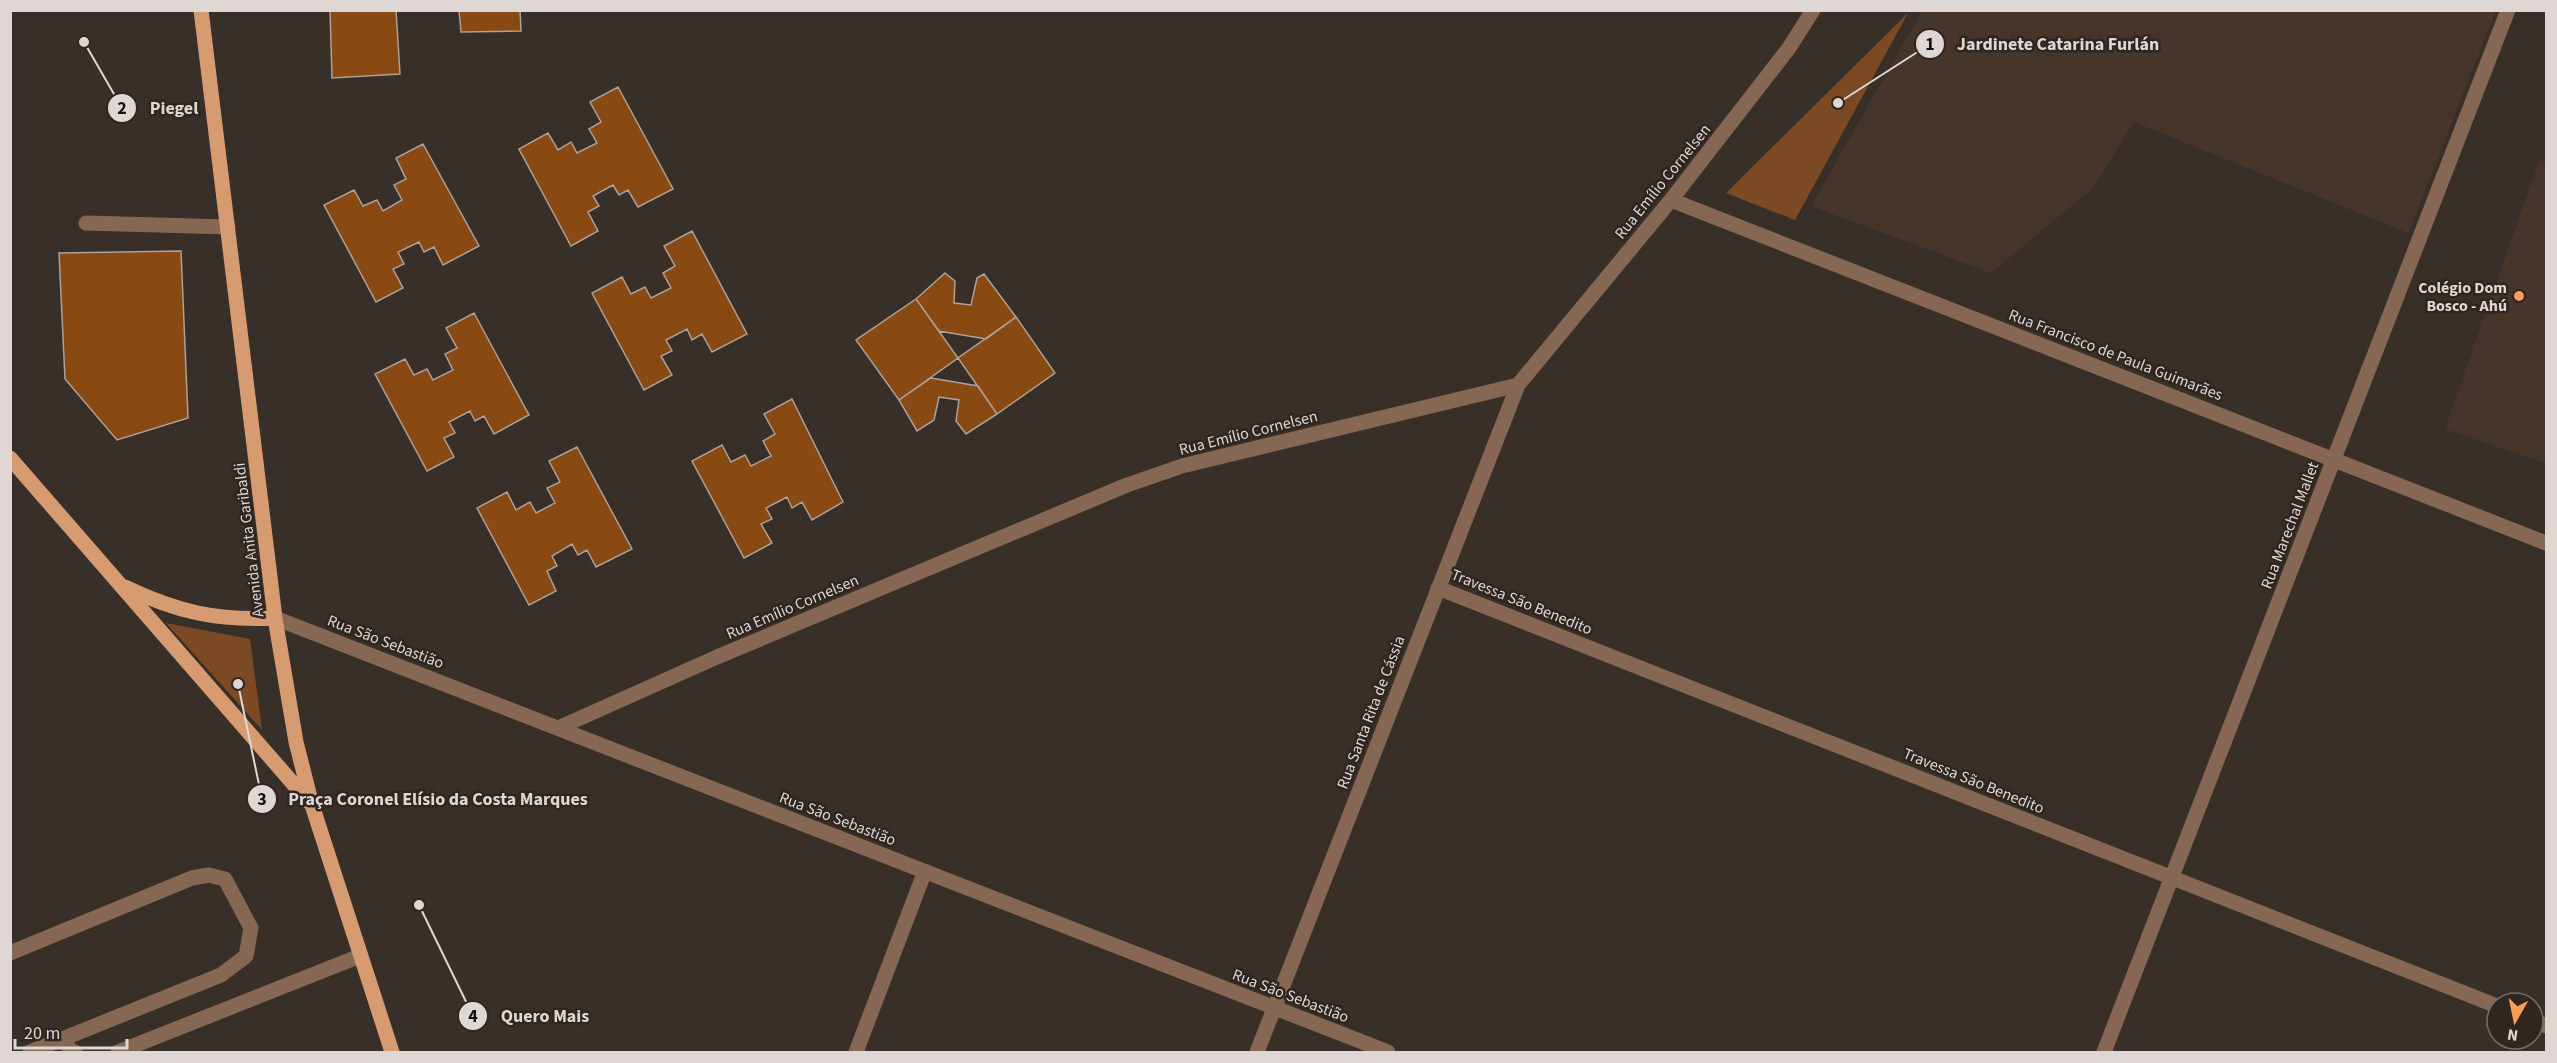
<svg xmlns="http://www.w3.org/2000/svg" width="2557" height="1063" font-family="'Source Sans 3',sans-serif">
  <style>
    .built { fill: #45352b }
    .green { fill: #7b4a25 }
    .building { fill: #894913; stroke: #ada199; stroke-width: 1.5 }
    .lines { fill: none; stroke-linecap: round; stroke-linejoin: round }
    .minor { stroke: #856754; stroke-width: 15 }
    .major { stroke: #d79b72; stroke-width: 15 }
    .poi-dot { fill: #fd9c55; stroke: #2f261f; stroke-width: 2 }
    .labels { text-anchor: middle; stroke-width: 5; stroke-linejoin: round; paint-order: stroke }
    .street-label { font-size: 16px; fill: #ded7d3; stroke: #2f261f }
    .poi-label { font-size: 16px; font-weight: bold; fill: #ded7d3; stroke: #2f261f; text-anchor: end }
    .leader { fill: none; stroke: #ded7d3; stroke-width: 2 }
    .callout-dot { fill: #ded7d3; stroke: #2f261f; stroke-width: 2 }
    .mark-label { font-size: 18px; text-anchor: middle; font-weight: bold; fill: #111 }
    .callout-label { font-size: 18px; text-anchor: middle; font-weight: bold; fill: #ded7d3; stroke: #2f261f; stroke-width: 5; stroke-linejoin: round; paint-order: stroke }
  </style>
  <rect width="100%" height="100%" fill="#392f29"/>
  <path class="built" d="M1922 11 1923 10 2496 11 2408 233 2134 122 2093 188 1991 273 1811 206Z
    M2539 161 2546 164V463L2445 429Z"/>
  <path class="green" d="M1908 13 1795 220 1726 193Z
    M166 623 250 639 262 730Z"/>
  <path class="building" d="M330 10H396L400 74 332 78Z
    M459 10H520L521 31 461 32Z
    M618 87 673 189 638 207 628 190 619 195 613 185 593 196 599 206 588 212 598 231 571 246 519 149 548 133 558 150 571 142 577 153 597 143 589 129 601 122 590 102Z
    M423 144 479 246 443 265 434 247 424 252 419 242 398 252 404 264 393 269 403 288 376 302 324 205 354 190 363 206 377 200 383 211 402 200 394 185 406 179 396 158Z
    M692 231 747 334 712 352 702 334 692 340 687 329 666 340 672 351 661 356 672 375 644 390 592 293 622 277 631 294 645 287 651 298 671 288 663 273 675 266 664 246Z
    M181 251 188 418 117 440 65 379 59 253Z
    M945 273 955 281 954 303 971 305 977 278 984 274 1016 317 986 339 939 331 916 299Z
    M916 299 958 358 899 400 856 340Z
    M474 313 529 415 494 434 484 416 475 421 470 411 449 422 455 433 444 438 454 457 427 471 375 374 405 359 414 375 427 369 433 380 453 370 445 354 457 348 446 328Z
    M1016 317 1055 373 997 414 958 358Z
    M931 378 978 386 997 414 966 434 956 421 959 400 939 397 934 420 917 431 899 400Z
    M792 399 843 502 812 520 802 502 792 508 787 497 766 508 772 519 761 524 772 543 744 558 692 461 722 445 731 462 745 455 751 466 771 456 763 441 775 434 764 414Z
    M577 447 632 549 596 567 587 550 578 555 572 544 552 556 557 566 547 571 556 591 529 605 477 508 507 492 516 510 530 502 536 513 555 503 547 488 560 482 549 461Z"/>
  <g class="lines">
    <path class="minor" d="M1671 200 2546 543
      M86 223 228 227
      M1438 588 2497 1006
      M275 618 1388 1052
      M558 728 717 657 1127 485 1182 466 1518 385 1671 200 1789 48 1813 10
      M10 953 192 878 209 875 225 879 251 928 246 956 221 975 30 1052
      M2533 1020 2546 1026
      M64 1039 70 1050 75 1052
      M118 1052 360 956
      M856 1052 925 871
      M1257 1052 1518 385
      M2104 1052 2508 10"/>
    <path class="major" d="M201 10 275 618 296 742 312 805 392 1052
      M10 458 310 803
      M125 587C177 612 217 621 275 618"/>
  </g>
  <circle class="poi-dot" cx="2519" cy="296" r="6"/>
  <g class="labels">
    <g class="street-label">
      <text transform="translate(1662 181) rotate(-51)" y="6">Rua Emílio Cornelsen</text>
      <text transform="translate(2116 354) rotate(21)" y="6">Rua Francisco de Paula Guimarães</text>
      <text transform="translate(1248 432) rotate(-14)" y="6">Rua Emílio Cornelsen</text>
      <text transform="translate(2289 525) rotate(-69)" y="6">Rua Marechal Mallet</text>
      <text transform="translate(248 540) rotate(-97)" y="6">Avenida Anita Garibaldi</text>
      <text transform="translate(1522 601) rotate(22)" y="6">Travessa São Benedito</text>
      <text transform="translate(792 606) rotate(-23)" y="6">Rua Emílio Cornelsen</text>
      <text transform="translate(386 641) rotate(21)" y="6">Rua São Sebastião</text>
      <text transform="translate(1370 712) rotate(-69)" y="6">Rua Santa Rita de Cássia</text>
      <text transform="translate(1974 780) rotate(22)" y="6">Travessa São Benedito</text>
      <text transform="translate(838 818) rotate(21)" y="6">Rua São Sebastião</text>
      <text transform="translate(1291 995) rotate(21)" y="6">Rua São Sebastião</text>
    </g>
    <g class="poi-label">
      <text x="2507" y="293">Colégio Dom<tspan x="2507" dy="18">Bosco - Ahú</tspan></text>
    </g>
  </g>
  <path class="leader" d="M1838 103L1930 44M84 42L122 108M238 684L262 799M419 905L473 1016"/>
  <g class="callout-dot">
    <circle cx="1838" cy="103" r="6"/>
    <circle cx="84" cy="42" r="6"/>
    <circle cx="238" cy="684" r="6"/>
    <circle cx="419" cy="905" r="6"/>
    <circle cx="1930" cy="44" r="15"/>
    <circle cx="122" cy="108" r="15"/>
    <circle cx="262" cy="799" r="15"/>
    <circle cx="473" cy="1016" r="15"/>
  </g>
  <g class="mark-label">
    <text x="1930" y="50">1</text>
    <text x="122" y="114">2</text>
    <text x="262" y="805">3</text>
    <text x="473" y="1022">4</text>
  </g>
  <g class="callout-label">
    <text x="2058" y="50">Jardinete Catarina Furlán</text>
    <text x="174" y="114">Piegel</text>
    <text x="438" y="805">Praça Coronel Elísio da Costa Marques</text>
    <text x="545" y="1022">Quero Mais</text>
  </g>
  <rect width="2557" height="1063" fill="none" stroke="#ded7d3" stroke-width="24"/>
  <g transform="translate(2515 1021) rotate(189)"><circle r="28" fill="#2f261f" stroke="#756d67" stroke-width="1.5"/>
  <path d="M0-4.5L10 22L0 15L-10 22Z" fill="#fd9c55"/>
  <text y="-9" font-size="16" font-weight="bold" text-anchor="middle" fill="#ded7d3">N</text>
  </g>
  <path d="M15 1039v9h112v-9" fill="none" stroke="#ded7d3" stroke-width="3"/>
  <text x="24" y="1039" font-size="18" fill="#ded7d3" stroke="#2f261f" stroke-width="4.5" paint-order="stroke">20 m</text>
</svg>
